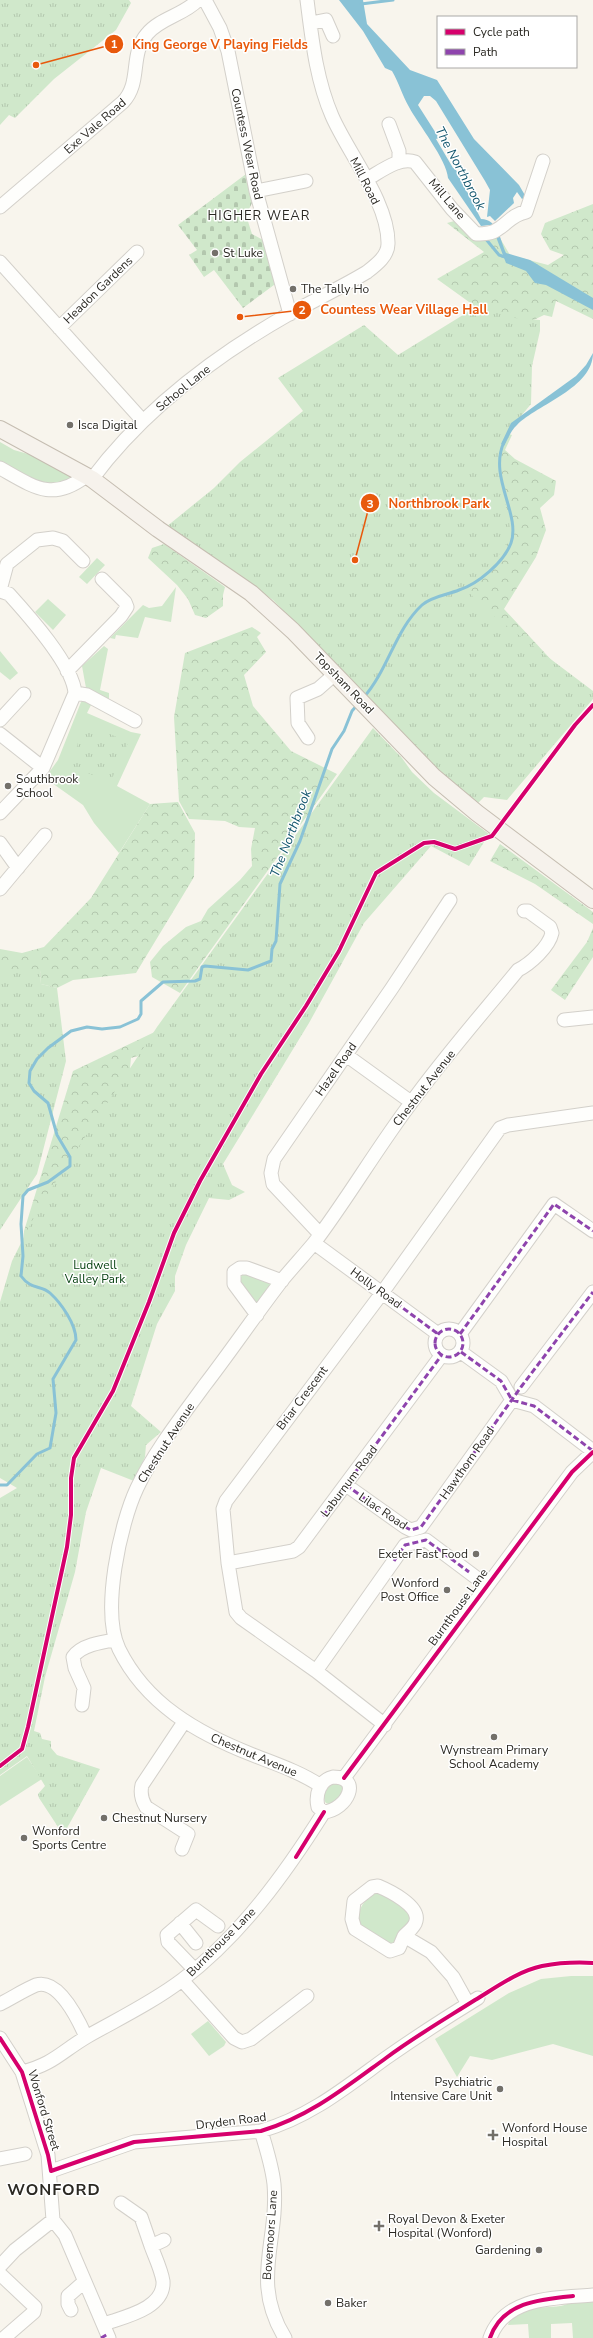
<svg xmlns="http://www.w3.org/2000/svg" width="593" height="2338" font-family="'Nunito Sans',sans-serif">
  <style>
    .green { fill: #d0e8cb }
    .forest { fill: url(#forest-crowns) }
    .cemetery { fill: url(#cemetery-stones) }
    .park { fill: url(#park-tufts) }
    .water { fill: #89c2d6 }
    .lines { fill: none; stroke-linecap: round; stroke-linejoin: round }
    .stream { stroke: #89c2d6; stroke-width: 3 }
    .minor-casing { stroke: #d3d0ca; stroke-width: 15 }
    .major-casing { stroke: #c5bdb1; stroke-width: 18 }
    .minor { stroke: #fefefc; stroke-width: 13 }
    .major { stroke: #f6f2ec; stroke-width: 16 }
    .quiet { stroke: #8e44ad; stroke-width: 3; stroke-dasharray: 6 3; stroke-linecap: butt }
    .cycleway-casing { stroke: #fff; stroke-width: 6 }
    .cycleway { stroke: #d6006c; stroke-width: 4 }
    .poi-dot { fill: #73706a; stroke: #fff; stroke-width: 1.5 }
    .labels { text-anchor: middle; stroke-width: 3; stroke-linejoin: round; paint-order: stroke }
    .street-label { font-size: 12px; fill: #2b2923; stroke: #fff }
    .poi-label { font-size: 12px; fill: #2b2923; stroke: #fff; text-anchor: start }
    .park-label { font-size: 12px; fill: #003d0b; stroke: #fff }
    .water-label { font-size: 13px; font-style: italic; fill: #12566d; stroke: #fff }
    .neighbourhood-label { font-size: 13px; letter-spacing: 1px; fill: #2b2923; stroke: #fff }
    .district-label { font-size: 16px; font-weight: bold; letter-spacing: 1px; fill: #2b2923; stroke: #fff }
    .leader { fill: none; stroke: #e8590c; stroke-width: 1.5 }
    .callout-dot { fill: #e8590c; stroke: #fff; stroke-width: 1.5 }
    .mark-label { font-size: 12px; text-anchor: middle; font-weight: bold; fill: #fff }
    .callout-label { font-size: 13px; text-anchor: middle; font-weight: bold; fill: #e8590c; stroke: #fff; stroke-width: 3; stroke-linejoin: round; paint-order: stroke }
  </style>
  <defs>
    <pattern id="forest-crowns" width="20" height="18" patternUnits="userSpaceOnUse"><rect width="20" height="18" fill="#d0e8cb"/><path d="M2 6a3 3 0 1 1 6 0M12 15a3 3 0 1 1 6 0" fill="none" stroke="#b3c7ae"/></pattern>
    <pattern id="cemetery-stones" width="16" height="16" patternUnits="userSpaceOnUse"><rect width="16" height="16" fill="#d0e8cb"/><path d="M2 7V4a2 2 0 0 1 4 0v3zM10 15v-3a2 2 0 0 1 4 0v3z" fill="#b3c7ae"/></pattern>
    <pattern id="park-tufts" width="24" height="20" patternUnits="userSpaceOnUse"><rect width="24" height="20" fill="#d0e8cb"/><path d="M3 7l-1-3M5 7V3M7 7l1-3M15 17l-1-3M17 17v-4M19 17l1-3" fill="none" stroke="#b3c7ae"/></pattern>
  </defs>
  <rect width="100%" height="100%" fill="#f8f5ed"/>
  <path class="green" d="M0 442 14 450 42 458 78 479 55 490 0 465Z
    M97 558 105 565 87 584 79 577Z
    M176 587 171 622 145 617 138 638 116 635 115 639 110 638 143 605 149 608 162 606Z
    M48 599 66 615 53 630 35 612Z
    M104 646 108 649 100 690 109 693V699L86 688 82 666Z
    M0 651 18 673 10 680 0 672Z
    M86 699 92 703 87 713 131 732 141 734 117 786 150 804 119 853 94 823 83 805 45 778 58 760 81 702Z
    M242 1272 272 1283 258 1305 244 1291 238 1276Z
    M27 1757 42 1779 0 1806V1776Z
    M332 1783H341L345 1790 332 1805 326 1803C321 1796 327 1789 332 1783Z
    M378 1891 395 1898 411 1916 407 1932 389 1948 357 1925C357 1910 364 1898 378 1891Z
    M571 1976H593V2056L553 2044 492 2060 470 2056 457 2077 435 2039 509 1993 541 1979Z
    M208 2021 226 2042 224 2046 209 2056 191 2034Z
    M593 2300V2338H573L572 2323 551 2324V2338H529L528 2324 508 2325C514 2304 543 2309 560 2306 565 2306 569 2302 574 2301 580 2300 587 2300 593 2300Z"/>
  <path class="forest" d="M593 204V319L556 301 552 317 544 315 490 341 476 307 437 279 484 252 447 223 458 220 473 234 494 228 510 255 548 265 564 255 550 250 541 234 545 223Z
    M499 430 512 435 505 450 515 459 556 481 554 495 540 508 546 530 536 557 504 609 569 679 452 585 492 544Z
    M164 544 225 587 223 595V606L206 618 195 615 188 599 177 585 148 558 152 548Z
    M252 627 261 633 257 637 266 652 244 675 253 706 291 751 337 774 180 993 152 977 150 962 163 946 186 927 201 921 208 909 240 880 252 866 251 849 255 828 239 827 225 821 189 819 179 801 174 717 185 653Z
    M178 802 195 833 194 877 136 973 73 980 57 988 41 984 40 970H0V949L22 953 44 947 91 898 150 804Z
    M500 844 593 912V924L535 884 490 861Z
    M593 928V957L565 1000 551 990 587 942Z
    M163 1028 175 1045 131 1058 126 1110 22 1262 24 1231 73 1071Z"/>
  <path class="cemetery" d="M246 174 252 203 246 215 252 234 263 240 278 282 243 308 214 270 204 277 189 255 197 250 178 225Z"/>
  <path class="park" d="M0 0H129L131 3 116 30 54 79 15 118 9 115 0 125Z
    M476 307 515 318 540 320V331L532 366 531 404 508 432 501 446 498 463 511 533 507 544 483 577 466 587 479 605 593 691V699L507 800 484 797 477 804 436 769 273 600 166 527 214 488 240 462 303 411 278 378 364 325 398 355Z
    M95 726 128 743 110 783 72 766 79 738Z
    M373 728 402 758 412 772 434 793 489 834 469 866 431 846 364 923 309 1023 223 1164 232 1185 245 1192 229 1200 209 1198 186 1245 175 1276V1291L157 1324 131 1406 161 1432 146 1445 145 1457 134 1481 101 1468 86 1512 75 1572 45 1677 34 1731 40 1733 42 1739 51 1741V1748L57 1755 100 1769 67 1828 62 1833 39 1798 38 1794 45 1786 27 1756 0 1775V1498L17 1488 0 1478V1302L12 1261 38 1209 157 1027Z
    M0 970H40L41 984 57 988 66 1061 37 1174 0 1230Z"/>
  <path class="water" d="M339 0H363L367 24 410 70 437 80 474 139 519 185 526 197 522 199 517 192 513 198 514 203 495 221 490 216 487 217 490 190 485 181 436 101 430 96H424L418 105 439 138 436 139 453 168H455L481 219C498 219 500 240 506 253L530 260 593 298V310L546 285 535 283 526 271 506 263 493 229 490 225 481 226 448 178C447 160 418 124 409 107 402 95 399 83 392 71L385 68 363 31Z
    M593 353C593 388 538 404 517 425 511 430 508 439 504 446L501 444 511 423 576 376 586 365Z"/>
  <g class="lines">
    <path class="stream" d="M361 4 393 0
      M485 238 499 255 505 257
      M364 697C388 670 395 630 422 605 432 596 447 595 459 590 478 584 504 562 511 543 521 514 488 477 504 442
      M0 1485H7L37 1454 50 1448 56 1413 53 1379 76 1340C76 1324 61 1303 50 1293 41 1285 31 1290 21 1276L23 1256 21 1224 23 1196 28 1190 48 1182 70 1166V1157L57 1135 48 1103 34 1091 29 1083 30 1071 37 1059 48 1048 71 1031 87 1027 102 1029 120 1027 138 1019 141 1014V1001L163 982 195 981 200 979 202 967 205 966 248 970 271 961 272 949 276 941 280 884 300 841 332 749 344 731 352 711 358 704"/>
    <g class="minor-casing">
      <path id="minor" d="M205 0 220 28 228 51 256 191 290 314
        M311 23 326 20 333 36
        M389 124 399 151V162
        M367 179C380 172 400 156 415 162L452 209 476 234C484 234 492 234 498 229 508 223 513 214 526 212L543 161
        M256 191 306 181
        M0 207 123 102C142 82 129 55 147 34 160 18 184 15 198 0
        M0 262 143 421
        M59 328 137 252
        M0 468C34 487 52 502 86 476
        M92 479C143 411 215 356 289 314 315 300 342 287 367 272 376 265 388 256 388 244 389 203 348 153 332 116 316 79 312 39 307 0
        M0 590 7 564 37 540 53 538 63 541 83 561
        M0 591 9 594C28 615 73 665 75 693L43 768 0 813
        M67 671 121 616 127 607 125 602 102 579
        M75 693 87 695 135 721
        M0 720 24 694
        M0 734 43 768
        M308 738 298 723 297 698 318 689 335 674
        M0 843 18 868
        M0 889 45 835
        M564 1020 593 1017
        M346 1055 411 1102
        M320 1234 273 1184 271 1173 274 1159 392 988 450 900
        M314 1243 438 1334
        M257 1315 234 1284V1272L240 1268H247L282 1281
        M435 1343a14 14 0 1 1 28 0a14 14 0 1 1-28 0Z
        M460 1334 554 1204 593 1231
        M461 1352 501 1381 512 1400 534 1406 593 1451
        M521 1387 593 1292
        M346 1485 405 1527 411 1530 421 1527 512 1400
        M228 1563 293 1551 299 1547 441 1356
        M316 1671 405 1545 426 1540 486 1585
        M82 1705 84 1688 75 1668 73 1657C81 1645 102 1642 115 1640
        M385 1725 316 1671 241 1618 236 1612 228 1563 223 1509 226 1501 382 1293 500 1128 508 1125 593 1113
        M333 1777C363 1777 347 1810 324 1812L318 1807C315 1794 320 1780 333 1777Z
        M344 1778 572 1472 593 1452
        M321 1786C300 1772 276 1764 253 1755 197 1733 146 1704 119 1649 101 1612 120 1524 137 1488 154 1452 180 1419 204 1386 231 1351 256 1314 283 1279 293 1267 304 1255 314 1243 348 1198 377 1148 411 1103 444 1057 482 1014 518 970 530 964 549 947 552 933L550 927 528 911H524
        M182 1849 188 1834 146 1807C141 1799 140 1793 142 1785L184 1722
        M180 1923 196 1943
        M404 1936C408 1932 415 1927 416 1921 420 1906 390 1891 378 1886L372 1887 354 1901 352 1919 355 1929 390 1951 399 1948 404 1936 431 1952 453 1977 468 2004
        M194 1969 168 1942 167 1935 196 1910 218 1926
        M182 1980 234 2038 242 2042 251 2039 307 1996
        M0 2004C12 1998 24 1990 36 1985 59 1978 79 2021 86 2037
        M0 2038 22 2072 48 2155 53 2220 65 2235 109 2338
        M22 2072C54 2064 62 2051 88 2036 120 2018 153 2002 182 1980 241 1935 285 1874 324 1812
        M261 2131C266 2147 272 2166 274 2184 279 2242 250 2281 285 2338
        M0 2159 25 2154
        M51 2171 134 2142 261 2131C310 2117 346 2087 386 2058 416 2037 447 2017 478 1998
        M121 2203 141 2217 151 2246
        M0 2266 15 2250 53 2220
        M0 2274 35 2307 34 2312 4 2338
        M71 2310 68 2304V2296L84 2282
        M104 2324C123 2317 165 2309 163 2281 161 2269 155 2257 151 2246L164 2240
        M490 2338C505 2296 556 2298 593 2295"/>
    </g>
    <g class="major-casing">
      <path id="major" d="M0 429 92 479 158 529 251 593 293 631 434 777 477 813 593 900"/>
    </g>
    <use href="#minor" class="minor"/>
    <use href="#major" class="major"/>
    <path class="quiet" d="M396 1303 438 1334
      M435 1343a14 14 0 1 1 28 0a14 14 0 1 1-28 0Z
      M460 1334 554 1204 593 1231
      M461 1352 501 1381 512 1400 534 1406 593 1451
      M346 1485 405 1527 411 1530 421 1527 521 1387 593 1292
      M323 1516 441 1356
      M394 1561 405 1545 426 1540 469 1572
      M101 2338 108 2334"/>
    <g class="cycleway-casing">
      <path id="cycleway" d="M0 1766 22 1749 28 1727 67 1547 71 1515V1478L74 1458 113 1391 149 1302 174 1233 200 1181 261 1074 306 1006 339 951 376 873 424 843 434 842 455 849 492 836 575 725 593 705
        M344 1778 572 1472 593 1452
        M296 1857 324 1812
        M0 2038 22 2072 48 2155 51 2171 134 2142 261 2131C309 2117 346 2087 386 2058 414 2037 445 2019 475 2000 495 1988 518 1971 542 1966 558 1963 576 1962 593 1963
        M490 2338C502 2302 541 2299 573 2296"/>
    </g>
    <use href="#cycleway" class="cycleway"/>
  </g>
  <g class="poi-dot">
    <circle cx="215" cy="253" r="4"/>
    <circle cx="293" cy="289" r="4"/>
    <circle cx="70" cy="425" r="4"/>
    <circle cx="8" cy="786" r="4"/>
    <circle cx="476" cy="1554" r="4"/>
    <circle cx="447" cy="1590" r="4"/>
    <circle cx="494" cy="1737" r="4"/>
    <circle cx="104" cy="1818" r="4"/>
    <circle cx="24" cy="1838" r="4"/>
    <circle cx="500" cy="2089" r="4"/>
    <path d="M491 2129h4v4h4v4h-4v4h-4v-4h-4v-4h4z"/>
    <path d="M377 2220h4v4h4v4h-4v4h-4v-4h-4v-4h4z"/>
    <circle cx="539" cy="2250" r="4"/>
    <circle cx="328" cy="2303" r="4"/>
  </g>
  <g class="labels">
    <g class="street-label">
      <text transform="translate(95 126) rotate(-41)" y="4">Exe Vale Road</text>
      <text transform="translate(247 144) rotate(78)" y="4">Countess Wear Road</text>
      <text transform="translate(365 181) rotate(63)" y="4">Mill Road</text>
      <text transform="translate(447 199) rotate(50)" y="4">Mill Lane</text>
      <text transform="translate(98 290) rotate(-44)" y="4">Headon Gardens</text>
      <text transform="translate(183 388) rotate(-39)" y="4">School Lane</text>
      <text transform="translate(344 683) rotate(46)" y="4">Topsham Road</text>
      <text transform="translate(336 1069) rotate(-55)" y="4">Hazel Road</text>
      <text transform="translate(424 1088) rotate(-52)" y="4">Chestnut Avenue</text>
      <text transform="translate(376 1288) rotate(36)" y="4">Holly Road</text>
      <text transform="translate(302 1398) rotate(-53)" y="4">Briar Crescent</text>
      <text transform="translate(166 1443) rotate(-57)" y="4">Chestnut Avenue</text>
      <text transform="translate(467 1463) rotate(-55)" y="4">Hawthorn Road</text>
      <text transform="translate(349 1481) rotate(-53)" y="4">Laburnum Road</text>
      <text transform="translate(383 1511) rotate(34)" y="4">Lilac Road</text>
      <text transform="translate(458 1607) rotate(-54)" y="4">Burnthouse Lane</text>
      <text transform="translate(254 1755) rotate(23)" y="4">Chestnut Avenue</text>
      <text transform="translate(221 1942) rotate(-45)" y="4">Burnthouse Lane</text>
      <text transform="translate(44 2110) rotate(73)" y="4">Wonford Street</text>
      <text transform="translate(231 2121) rotate(-7)" y="4">Dryden Road</text>
      <text transform="translate(270 2235) rotate(-86)" y="4">Bovemoors Lane</text>
    </g>
    <g class="poi-label">
      <text x="223" y="257">St Luke</text>
      <text x="301" y="293">The Tally Ho</text>
      <text x="78" y="429">Isca Digital</text>
      <text x="16" y="783">Southbrook<tspan x="16" dy="14">School</tspan></text>
      <text x="468" y="1558" text-anchor="end">Exeter Fast Food</text>
      <text x="439" y="1587" text-anchor="end">Wonford<tspan x="439" dy="14">Post Office</tspan></text>
      <text x="494" y="1754" text-anchor="middle">Wynstream Primary<tspan x="494" dy="14">School Academy</tspan></text>
      <text x="112" y="1822">Chestnut Nursery</text>
      <text x="32" y="1835">Wonford<tspan x="32" dy="14">Sports Centre</tspan></text>
      <text x="492" y="2086" text-anchor="end">Psychiatric<tspan x="492" dy="14">Intensive Care Unit</tspan></text>
      <text x="502" y="2132">Wonford House<tspan x="502" dy="14">Hospital</tspan></text>
      <text x="388" y="2223">Royal Devon &amp; Exeter<tspan x="388" dy="14">Hospital (Wonford)</tspan></text>
      <text x="531" y="2254" text-anchor="end">Gardening</text>
      <text x="336" y="2307">Baker</text>
    </g>
    <g class="park-label">
      <text x="95" y="1269">Ludwell<tspan x="95" dy="14">Valley Park</tspan></text>
    </g>
    <g class="water-label">
      <text transform="translate(461 168) rotate(62)" y="5">The Northbrook</text>
      <text transform="translate(290 833) rotate(-69)" y="5">The Northbrook</text>
    </g>
    <g class="neighbourhood-label">
      <text x="259" y="220">HIGHER WEAR</text>
    </g>
    <g class="district-label">
      <text x="54" y="2195">WONFORD</text>
    </g>
  </g>
  <path class="leader" d="M36 65L114 44M240 317L302 310M355 560L370 503"/>
  <g class="callout-dot">
    <circle cx="36" cy="65" r="4"/>
    <circle cx="240" cy="317" r="4"/>
    <circle cx="355" cy="560" r="4"/>
    <circle cx="114" cy="44" r="10"/>
    <circle cx="302" cy="310" r="10"/>
    <circle cx="370" cy="503" r="10"/>
  </g>
  <g class="mark-label">
    <text x="114" y="48">1</text>
    <text x="302" y="314">2</text>
    <text x="370" y="508">3</text>
  </g>
  <g class="callout-label">
    <text x="220" y="49">King George V Playing Fields</text>
    <text x="404" y="314">Countess Wear Village Hall</text>
    <text x="439" y="508">Northbrook Park</text>
  </g>
  <rect x="437" y="16" width="140" height="52" fill="#ffffff" stroke="#aaa9a7"/>
  <rect x="445" y="29" width="20" height="6" fill="#d6006c" stroke="#aaa9a7"/>
  <text x="473" y="36" font-size="12" fill="#2b2923">Cycle path</text>
  <rect x="445" y="49" width="20" height="6" fill="#8e44ad" stroke="#aaa9a7"/>
  <text x="473" y="56" font-size="12" fill="#2b2923">Path</text>
</svg>
